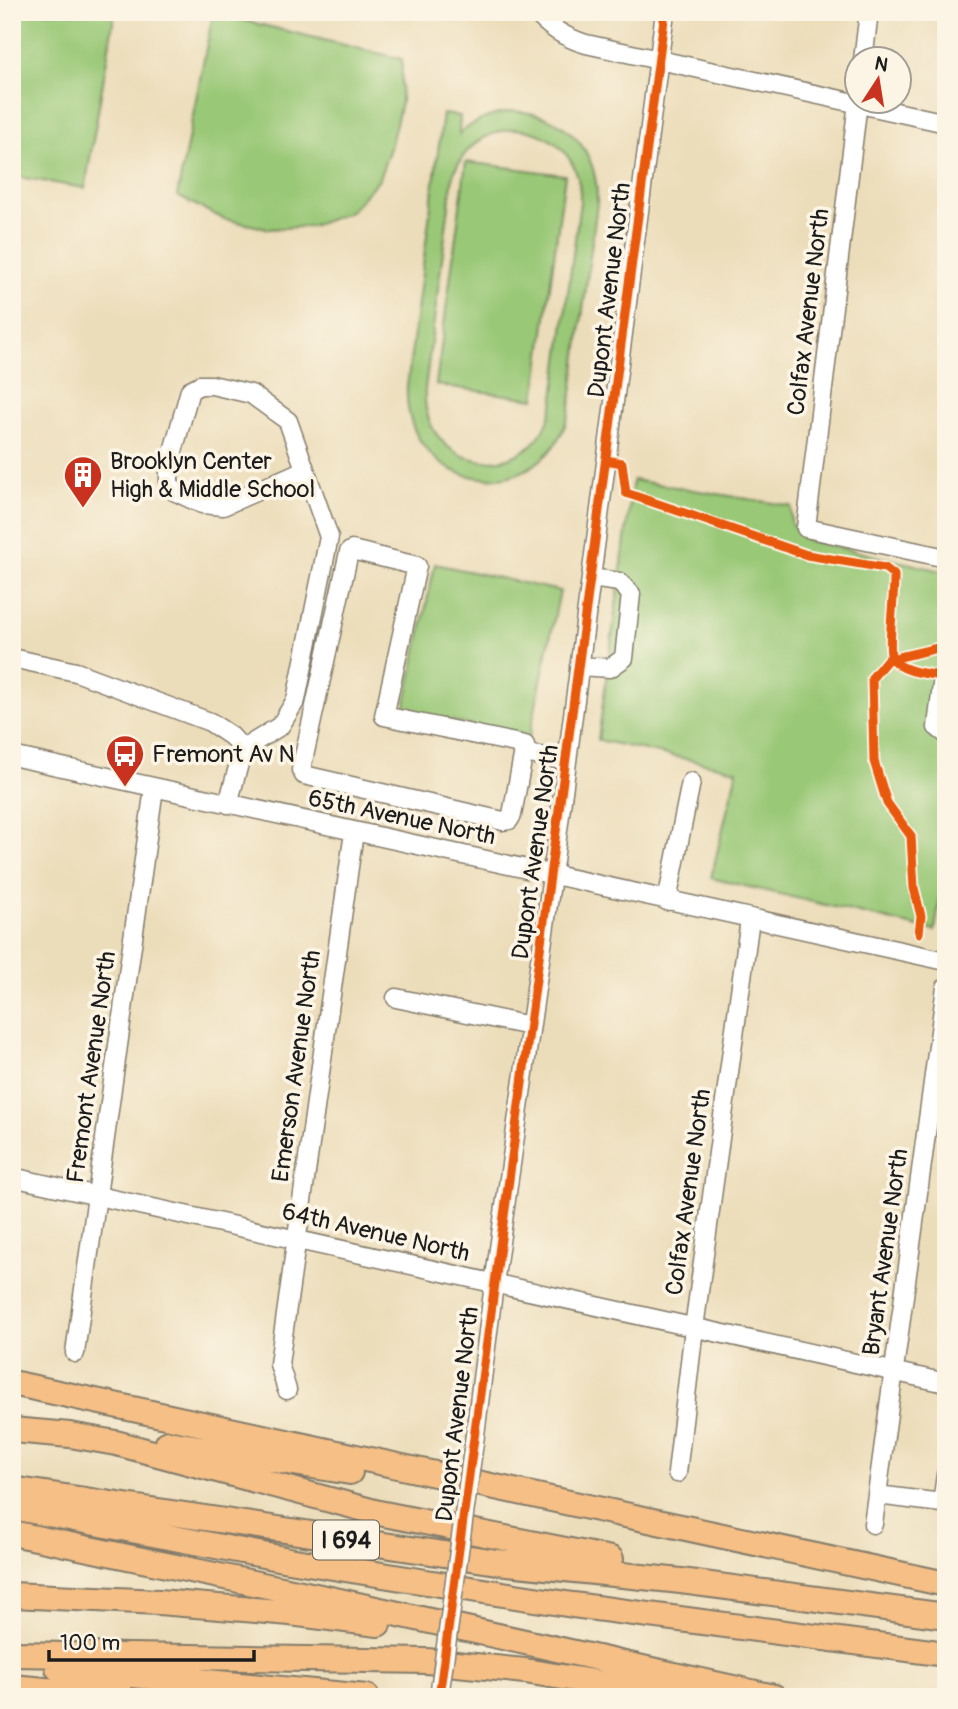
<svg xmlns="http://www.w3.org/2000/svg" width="958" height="1709" font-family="Pangolin,sans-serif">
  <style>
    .green { fill: #99c876; stroke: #5a7249; stroke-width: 2; fill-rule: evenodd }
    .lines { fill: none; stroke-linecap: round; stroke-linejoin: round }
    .minor-casing { stroke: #847c6b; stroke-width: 21 }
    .highway-casing { stroke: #847c6b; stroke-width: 28 }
    .minor { stroke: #fff; stroke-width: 18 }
    .highway { stroke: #f5bf86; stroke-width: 24 }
    .minor-bridge-casing { stroke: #847c6b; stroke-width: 21; stroke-linecap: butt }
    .minor-bridge { stroke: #fff; stroke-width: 18 }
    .cycleway-casing { stroke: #fcf5e5; stroke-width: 13 }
    .cycleway { stroke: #e8590c; stroke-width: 9 }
    .labels { text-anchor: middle; stroke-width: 7; stroke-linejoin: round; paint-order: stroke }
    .shield { fill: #fcf5e5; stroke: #5f5d58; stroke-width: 2 }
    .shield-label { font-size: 23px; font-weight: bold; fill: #1c1c1c }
    .street-label { font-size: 24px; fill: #1c1c1c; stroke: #fcf5e5 }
    .poi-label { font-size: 24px; fill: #1c1c1c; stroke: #fcf5e5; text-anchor: start }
  </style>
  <rect width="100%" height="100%" fill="#fcf5e5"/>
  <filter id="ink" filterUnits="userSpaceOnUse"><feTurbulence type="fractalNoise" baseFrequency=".0143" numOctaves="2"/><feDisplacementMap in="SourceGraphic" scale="14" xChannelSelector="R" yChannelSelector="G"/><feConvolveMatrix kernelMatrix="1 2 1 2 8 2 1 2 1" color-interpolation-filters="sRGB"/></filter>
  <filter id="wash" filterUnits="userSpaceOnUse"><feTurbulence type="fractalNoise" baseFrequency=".00686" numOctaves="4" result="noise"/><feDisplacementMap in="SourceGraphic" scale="28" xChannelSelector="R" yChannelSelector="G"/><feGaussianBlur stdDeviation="1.57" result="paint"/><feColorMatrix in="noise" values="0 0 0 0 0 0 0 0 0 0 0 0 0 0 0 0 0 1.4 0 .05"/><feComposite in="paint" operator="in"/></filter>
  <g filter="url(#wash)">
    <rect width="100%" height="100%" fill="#ecddba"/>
    <path class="green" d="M12 12H115L85 188 12 176Z
      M213 13 402 59 401 103 390 148 379 179 350 212 312 226 269 229 224 219 177 196Z
      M513 111C567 114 599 150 597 204L570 408C548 514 402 495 407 386L443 114 460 116 459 134C475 120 492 114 513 111ZM514 129C555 131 582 161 580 202L553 405C535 489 420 474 425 389L453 175C464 147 484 132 514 129Z
      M466 162 565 175 535 399 436 385Z
      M633 480 791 506V524L807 540 946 572V857L935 931 711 878 737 770 598 740Z
      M435 564 560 591 529 738 404 711Z"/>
  </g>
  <g filter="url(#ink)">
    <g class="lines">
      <g class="minor-casing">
        <path id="minor" d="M536 12C550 29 566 38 586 44L946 123
          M863 60 869 12
          M858 102 806 528 946 558
          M352 550 417 566 384 716 525 745 512 815 509 820 503 821 304 775 301 770 349 552Z
          M12 658 76 672 210 722 231 736 243 749
          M579 666 610 668 624 658 631 594 619 582 591 578
          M946 674 943 676 937 727 946 734
          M523 753 567 761
          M12 756 946 961
          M228 804 243 749 280 726 296 700 329 537 288 421 251 394 212 385H200L190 390 169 466V483L174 491 202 504 223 506 304 470
          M667 901 691 782
          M396 998 530 1026
          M12 1177 946 1383
          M75 1353 154 788
          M287 1390 279 1364 354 832
          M475 1435 494 1284 552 876 665 12
          M677 1473 694 1328 750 919
          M877 1495 942 1503 946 1475
          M873 1524 946 987"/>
      </g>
      <g class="highway-casing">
        <path id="highway" d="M12 1383 946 1584
          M12 1430 70 1435 116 1443 379 1513 611 1559
          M168 1443 350 1472
          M12 1489 497 1562 681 1581 946 1616
          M12 1507 289 1560 420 1581 573 1605 946 1654
          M12 1533 335 1600 774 1697
          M12 1595 159 1602 290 1613 378 1624
          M12 1654 427 1661 525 1671 661 1693 706 1692
          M58 1668 367 1697
          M12 1687 123 1697"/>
      </g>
      <use href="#minor" class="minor"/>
      <use href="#highway" class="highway"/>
      <g class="minor-bridge-casing">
        <path id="minor-bridge" d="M439 1697 475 1435"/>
      </g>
      <use href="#minor-bridge" class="minor-bridge"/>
      <g class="cycleway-casing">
        <path id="cycleway" d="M606 460 622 463 626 493 807 555 885 568 894 575C895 590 887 650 892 658 900 672 929 674 943 676
          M919 933 921 916 914 888 911 836 887 803 874 761 872 678 887 660 946 646
          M439 1697C516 1135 591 574 665 12"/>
      </g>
      <use href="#cycleway" class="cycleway"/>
    </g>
  </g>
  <defs>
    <g id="building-pin" transform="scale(2.0125)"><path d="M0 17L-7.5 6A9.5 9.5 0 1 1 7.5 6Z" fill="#c8321e" stroke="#fcf5e5"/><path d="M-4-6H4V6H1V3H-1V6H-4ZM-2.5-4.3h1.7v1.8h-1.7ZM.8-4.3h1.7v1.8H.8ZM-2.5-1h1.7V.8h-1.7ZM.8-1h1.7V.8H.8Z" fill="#fff"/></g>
    <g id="bus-pin" transform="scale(2.0125)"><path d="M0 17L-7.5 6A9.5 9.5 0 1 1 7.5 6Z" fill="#c8321e" stroke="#fcf5e5"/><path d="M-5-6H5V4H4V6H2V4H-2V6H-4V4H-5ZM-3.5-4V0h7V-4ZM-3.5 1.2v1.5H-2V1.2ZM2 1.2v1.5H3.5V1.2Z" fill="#fff"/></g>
  </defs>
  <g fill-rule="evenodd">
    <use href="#building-pin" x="83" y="475"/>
    <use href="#bus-pin" x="125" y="754"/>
  </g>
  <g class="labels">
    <rect class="shield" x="313" y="1520.5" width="66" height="39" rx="5"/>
    <g class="shield-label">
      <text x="346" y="1548">I 694</text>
    </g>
    <g class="street-label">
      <text transform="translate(609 290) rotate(-83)" y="8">Dupont Avenue North</text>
      <text transform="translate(808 312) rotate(-83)" y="8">Colfax Avenue North</text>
      <text transform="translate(402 817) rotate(12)" y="8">65th Avenue North</text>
      <text transform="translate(535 852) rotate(-82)" y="8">Dupont Avenue North</text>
      <text transform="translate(296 1066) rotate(-82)" y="8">Emerson Avenue North</text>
      <text transform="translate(91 1067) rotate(-82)" y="8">Fremont Avenue North</text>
      <text transform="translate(688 1192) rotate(-82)" y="8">Colfax Avenue North</text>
      <text transform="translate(376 1232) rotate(13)" y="8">64th Avenue North</text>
      <text transform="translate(885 1252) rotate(-82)" y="8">Bryant Avenue North</text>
      <text transform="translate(457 1414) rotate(-83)" y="8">Dupont Avenue North</text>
    </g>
    <g class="poi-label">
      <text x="110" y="469">Brooklyn Center<tspan x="110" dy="28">High &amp; Middle School</tspan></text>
      <text x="152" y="762">Fremont Av N</text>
    </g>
  </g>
  <rect width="958" height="1709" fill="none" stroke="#fcf5e5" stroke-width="42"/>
  <g transform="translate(878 80) rotate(12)"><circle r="33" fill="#fcf5e5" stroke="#a29e95" stroke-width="2"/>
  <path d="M0-5L12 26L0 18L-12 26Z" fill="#c8321e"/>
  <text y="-10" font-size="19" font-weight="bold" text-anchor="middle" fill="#1c1c1c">N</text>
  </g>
  <path d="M49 1650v10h205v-10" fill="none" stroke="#1c1c1c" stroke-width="3.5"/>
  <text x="60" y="1650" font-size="21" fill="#1c1c1c" stroke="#fcf5e5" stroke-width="5" paint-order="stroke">100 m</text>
</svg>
